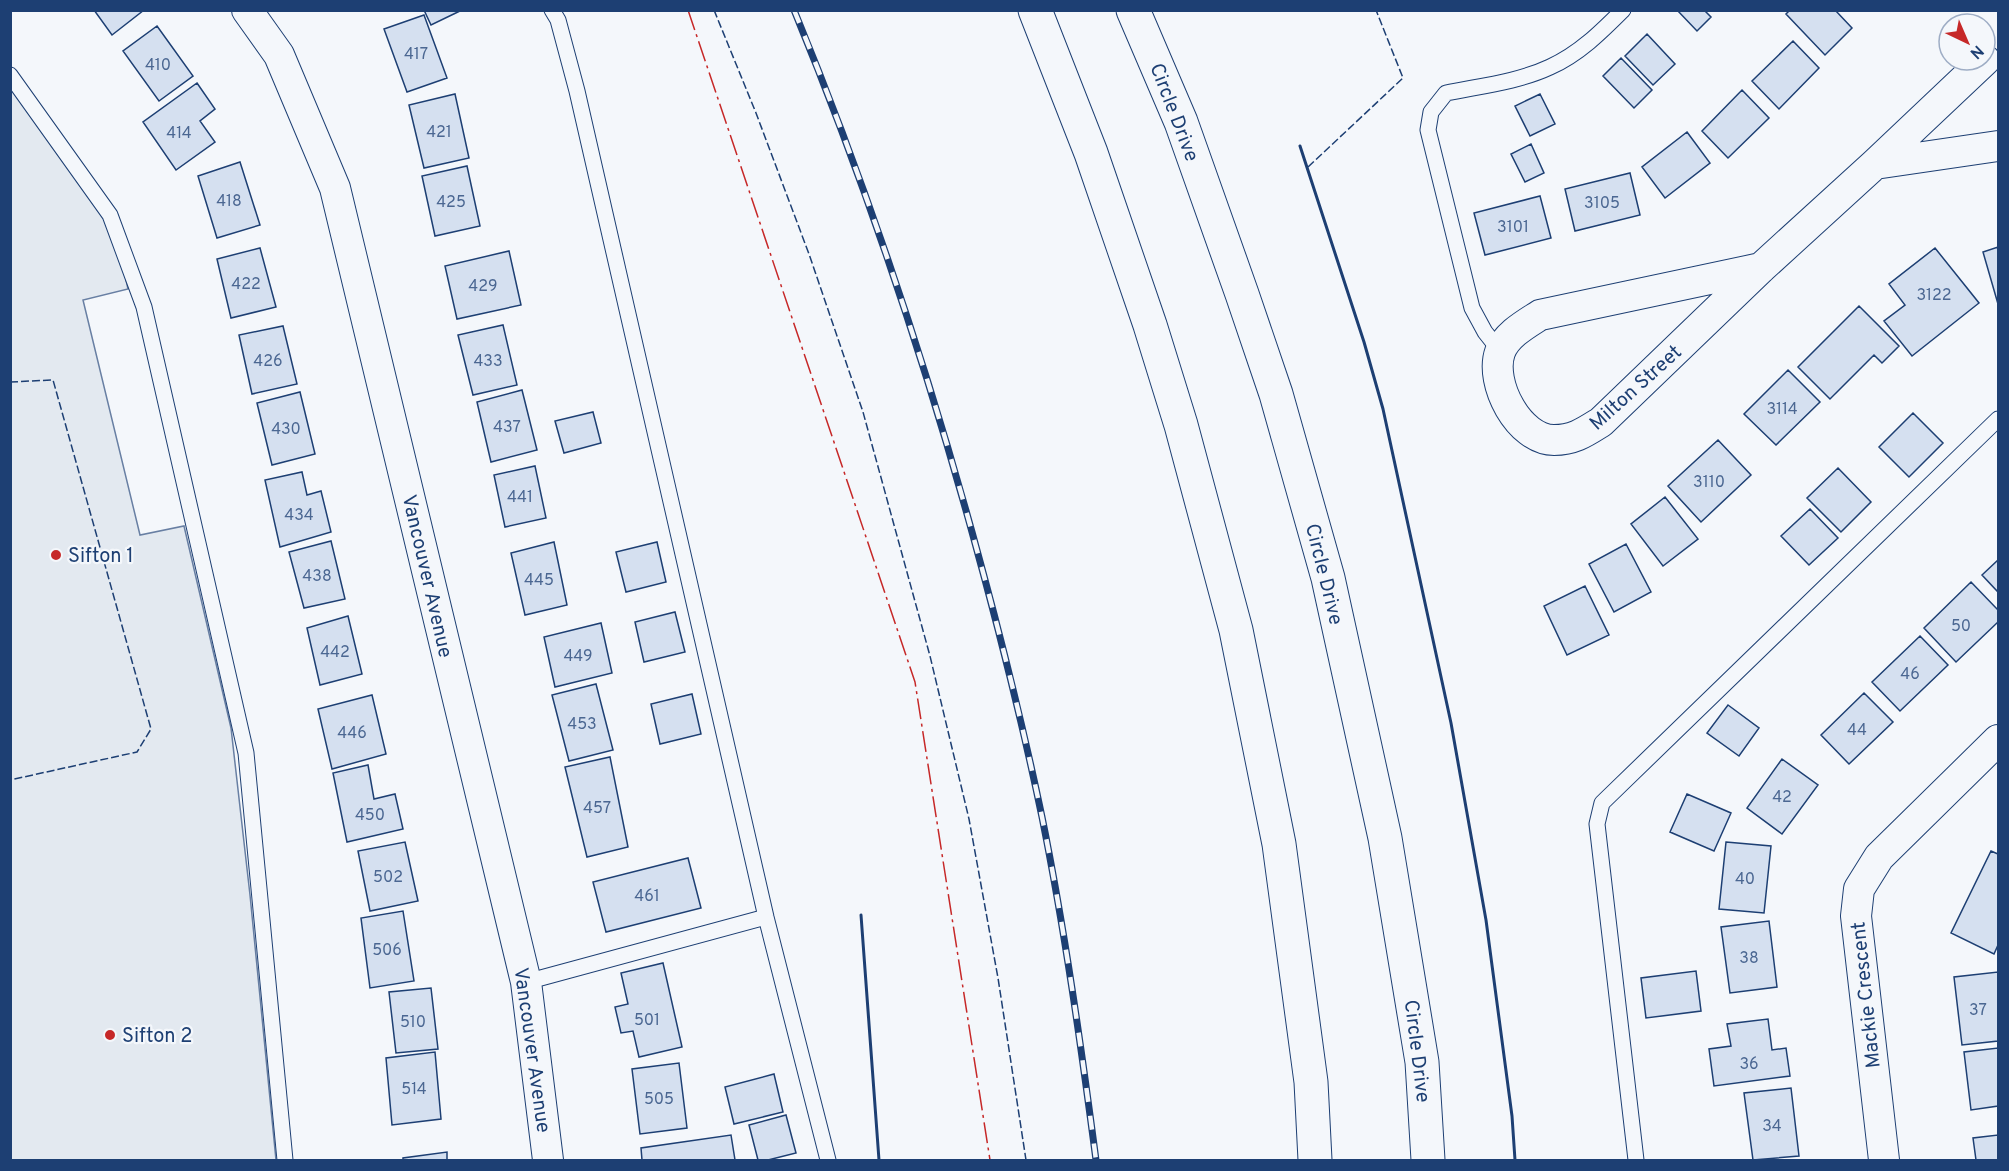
<svg xmlns="http://www.w3.org/2000/svg" width="2009" height="1171" font-family="Overpass,sans-serif">
  <style>
    .green { fill: #e3e9f0; stroke: #687fa3; stroke-width: 1.5 }
    .building { fill: #d5e0f0; stroke: #1d3f73; stroke-width: 1.5 }
    .lines { fill: none; stroke-linecap: round; stroke-linejoin: round }
    .service-casing { stroke: #1d3f73; stroke-width: 17 }
    .minor-casing { stroke: #1d3f73; stroke-width: 32 }
    .trunk-casing { stroke: #1d3f73; stroke-width: 35 }
    .service { stroke: #f4f7fb; stroke-width: 15 }
    .minor { stroke: #f4f7fb; stroke-width: 30 }
    .trunk { stroke: #f4f7fb; stroke-width: 33 }
    .rail-casing { stroke: #1d3f73; stroke-width: 7 }
    .rail { stroke: #f4f7fb; stroke-width: 4.5; stroke-dasharray: 14; stroke-linecap: butt }
    .fence { stroke: #1d3f73; stroke-width: 1.5; stroke-dasharray: 8 3; stroke-linecap: butt }
    .wall { stroke: #1d3f73; stroke-width: 3 }
    .power { stroke: #c62828; stroke-width: 1.5; stroke-dasharray: 21 4.5 3 4.5; stroke-linecap: butt }
    .poi-dot { fill: #c62828; stroke: #f4f7fb; stroke-width: 2 }
    .labels { text-anchor: middle; stroke-width: 4.5; stroke-linejoin: round; paint-order: stroke }
    .number-label { font-size: 16px; fill: #4b6792 }
    .street-label { font-size: 20px; fill: #1d3f73; stroke: #f4f7fb }
    .poi-label { font-size: 20px; fill: #1d3f73; stroke: #f4f7fb; text-anchor: start }
  </style>
  <rect width="100%" height="100%" fill="#f4f7fb"/>
  <path class="green" d="M11 86 97 200 119 248 128 289 83 300 140 535 184 526 231 728 250 895 276 1160H11Z"/>
  <path class="building" d="M94 10H144L112 35Z
    M424 10H462L431 25Z
    M1677 10H1704L1711 17 1697 31Z
    M1790 10H1835L1852 28 1825 55 1786 14Z
    M424 15 447 78 407 92 384 29Z
    M157 26 193 76 159 101 123 51Z
    M1647 34 1675 64 1653 85 1625 56Z
    M1793 41 1819 68 1779 109 1752 81Z
    M1621 58 1652 90 1634 108 1603 76Z
    M197 83 215 109 200 121 215 142 176 170 143 122Z
    M1742 90 1769 118 1728 158 1702 131Z
    M455 94 469 158 424 168 409 105Z
    M1540 94 1555 124 1530 136 1515 106Z
    M1687 132 1710 163 1665 198 1642 167Z
    M1531 144 1544 173 1525 182 1511 154Z
    M240 162 260 225 217 238 198 176Z
    M467 166 480 226 435 236 422 176Z
    M1630 173 1640 215 1575 231 1565 189Z
    M1540 196 1551 238 1485 255 1474 213Z
    M1998 247V304L1983 252Z
    M260 248 276 307 231 318 217 259Z
    M1935 248 1979 303 1912 356 1884 321 1905 305 1889 284Z
    M509 251 521 305 457 319 445 266Z
    M1859 306 1899 346 1882 363 1874 355 1830 399 1798 367Z
    M503 325 517 385 473 395 458 335Z
    M283 326 297 384 252 394 239 335Z
    M1788 370 1820 402 1776 445 1744 414Z
    M522 390 537 450 491 462 477 402Z
    M300 392 315 454 272 465 257 403Z
    M593 412 601 443 564 453 555 421Z
    M1913 413 1943 443 1909 477 1879 447Z
    M1718 440 1751 475 1701 522 1668 486Z
    M535 466 546 518 505 527 494 475Z
    M1838 468 1871 502 1841 532 1807 498Z
    M302 472 307 495 321 491 331 532 280 547 265 480Z
    M1665 497 1698 539 1663 566 1631 524Z
    M1810 509 1838 538 1809 565 1781 536Z
    M331 541 345 599 304 608 289 552Z
    M554 542 567 605 525 615 511 553Z
    M657 542 666 582 626 592 616 552Z
    M1626 544 1651 592 1614 612 1589 564Z
    M1998 560V592L1982 575Z
    M1971 582 1998 610V622L1956 662 1924 628Z
    M1585 586 1609 635 1567 655 1544 606Z
    M675 612 685 652 644 662 635 622Z
    M348 616 362 674 320 685 307 628Z
    M601 623 612 673 555 687 544 637Z
    M1920 636 1948 665 1900 711 1872 682Z
    M596 684 613 750 569 761 552 695Z
    M1864 693 1893 722 1849 764 1821 735Z
    M692 694 701 734 660 744 651 704Z
    M372 695 386 754 332 769 318 709Z
    M1728 705 1759 728 1739 756 1707 733Z
    M610 757 628 847 587 857 565 767Z
    M1782 759 1818 785 1782 834 1747 808Z
    M368 765 374 799 395 794 403 829 347 842 333 773Z
    M1687 794 1731 813 1714 851 1670 832Z
    M405 842 418 901 370 911 358 851Z
    M1726 842 1771 846 1764 913 1719 909Z
    M1991 851 1998 854V945L1994 954 1951 933Z
    M688 858 701 908 606 932 593 882Z
    M403 911 414 981 370 988 361 918Z
    M1769 921 1777 987 1730 993 1721 927Z
    M663 963 682 1047 639 1057 633 1031 621 1033 615 1007 628 1004 621 973Z
    M1696 971 1701 1011 1646 1018 1641 978Z
    M1998 972V1041L1962 1045 1954 977Z
    M431 988 438 1049 396 1053 389 992Z
    M1768 1019 1772 1050 1786 1048 1790 1076 1714 1086 1709 1049 1731 1046 1727 1024Z
    M1998 1048V1106L1971 1110 1964 1052Z
    M435 1052 441 1119 392 1125 386 1058Z
    M679 1063 687 1128 640 1134 632 1069Z
    M774 1074 783 1112 734 1124 725 1087Z
    M1791 1088 1799 1156 1753 1160 1744 1093Z
    M786 1115 796 1153 768 1160H758L749 1125Z
    M731 1135 735 1160H642L641 1148Z
    M1998 1135V1160H1976L1973 1138Z
    M447 1152V1160H403V1158Z"/>
  <g class="lines">
    <g class="service-casing">
      <path id="service" d="M552 10 558 20 577 91 766 917 828 1160
        M10 75 110 215 144 307 246 753 285 1160
        M1500 351 1485 332 1472 308 1428 130 1431 112 1446 93C1480 86 1518 82 1550 67 1579 54 1601 32 1623 10
        M526 982 766 917
        M1636 1160 1597 824 1602 803 1998 419"/>
    </g>
    <g class="minor-casing">
      <path id="minor" d="M247 10 279 55 335 188 526 982 548 1160
        M1875 164 1998 146
        M1761 268 1540 315C1526 324 1506 335 1500 352 1489 383 1519 440 1554 440 1574 440 1585 432 1601 422L1761 268 1875 164 1985 60
        M1884 1160 1856 916 1859 889 1879 857 1998 740"/>
    </g>
    <g class="trunk-casing">
      <path id="trunk" d="M1035 10 1091 153 1150 325 1181 425 1236 630 1279 844 1311 1082 1315 1160
        M1133 10 1181 122 1242 294 1276 394 1328 578 1385 838 1422 1062 1428 1160"/>
    </g>
    <use href="#service" class="service"/>
    <use href="#minor" class="minor"/>
    <use href="#trunk" class="trunk"/>
    <g class="rail-casing">
      <path id="rail" d="M794 10C864 180 923 355 972 532 998 626 1022 721 1042 817 1065 931 1081 1046 1096 1160"/>
    </g>
    <use href="#rail" class="rail"/>
    <path class="fence" d="M714 10 756 113 809 254 863 412 930 656 969 819 998 978 1026 1160
      M1308 167 1403 78 1376 10
      M10 382 53 380 151 729 137 752 10 780"/>
    <path class="wall" d="M1300 146 1364 342 1383 409 1451 723 1486 920 1512 1116 1515 1160
      M861 915 879 1160"/>
    <path class="power" d="M688 10 915 682 990 1160"/>
  </g>
  <g class="poi-dot">
    <circle cx="56" cy="555" r="6"/>
    <circle cx="110" cy="1035" r="6"/>
  </g>
  <g class="labels">
    <g class="number-label">
      <text x="416" y="59">417</text>
      <text x="158" y="70">410</text>
      <text x="439" y="137">421</text>
      <text x="179" y="138">414</text>
      <text x="229" y="206">418</text>
      <text x="451" y="207">425</text>
      <text x="1602" y="208">3105</text>
      <text x="1513" y="232">3101</text>
      <text x="246" y="289">422</text>
      <text x="483" y="291">429</text>
      <text x="1934" y="300">3122</text>
      <text x="268" y="366">426</text>
      <text x="488" y="366">433</text>
      <text x="1782" y="414">3114</text>
      <text x="507" y="432">437</text>
      <text x="286" y="434">430</text>
      <text x="1709" y="487">3110</text>
      <text x="520" y="502">441</text>
      <text x="299" y="520">434</text>
      <text x="317" y="581">438</text>
      <text x="539" y="585">445</text>
      <text x="1961" y="631">50</text>
      <text x="335" y="657">442</text>
      <text x="578" y="661">449</text>
      <text x="1910" y="679">46</text>
      <text x="582" y="729">453</text>
      <text x="1857" y="735">44</text>
      <text x="352" y="738">446</text>
      <text x="1782" y="802">42</text>
      <text x="597" y="813">457</text>
      <text x="370" y="820">450</text>
      <text x="388" y="882">502</text>
      <text x="1745" y="884">40</text>
      <text x="647" y="901">461</text>
      <text x="387" y="955">506</text>
      <text x="1749" y="963">38</text>
      <text x="1978" y="1015">37</text>
      <text x="647" y="1025">501</text>
      <text x="413" y="1027">510</text>
      <text x="1749" y="1069">36</text>
      <text x="414" y="1094">514</text>
      <text x="659" y="1104">505</text>
      <text x="1772" y="1131">34</text>
    </g>
    <g class="street-label">
      <text transform="translate(1175 112) rotate(69)" y="7">Circle Drive</text>
      <text transform="translate(1635 387) rotate(-42)" y="7">Milton Street</text>
      <text transform="translate(1325 574) rotate(76)" y="7">Circle Drive</text>
      <text transform="translate(428 576) rotate(77)" y="7">Vancouver Avenue</text>
      <text transform="translate(1865 995) rotate(-96)" y="7">Mackie Crescent</text>
      <text transform="translate(533 1050) rotate(82)" y="7">Vancouver Avenue</text>
      <text transform="translate(1418 1051) rotate(83)" y="7">Circle Drive</text>
    </g>
    <g class="poi-label">
      <text x="68" y="562">Sifton 1</text>
      <text x="122" y="1042">Sifton 2</text>
    </g>
  </g>
  <rect width="2009" height="1171" fill="none" stroke="#1d3f73" stroke-width="24"/>
  <g transform="translate(1967 42) rotate(136)"><circle r="28" fill="#f4f7fb" stroke="#9eadc5" stroke-width="1.5"/>
  <path d="M0-4.5L10 22L0 15L-10 22Z" fill="#c62828"/>
  <text y="-9" font-size="16" font-weight="bold" text-anchor="middle" fill="#1d3f73">N</text>
  </g>
</svg>
